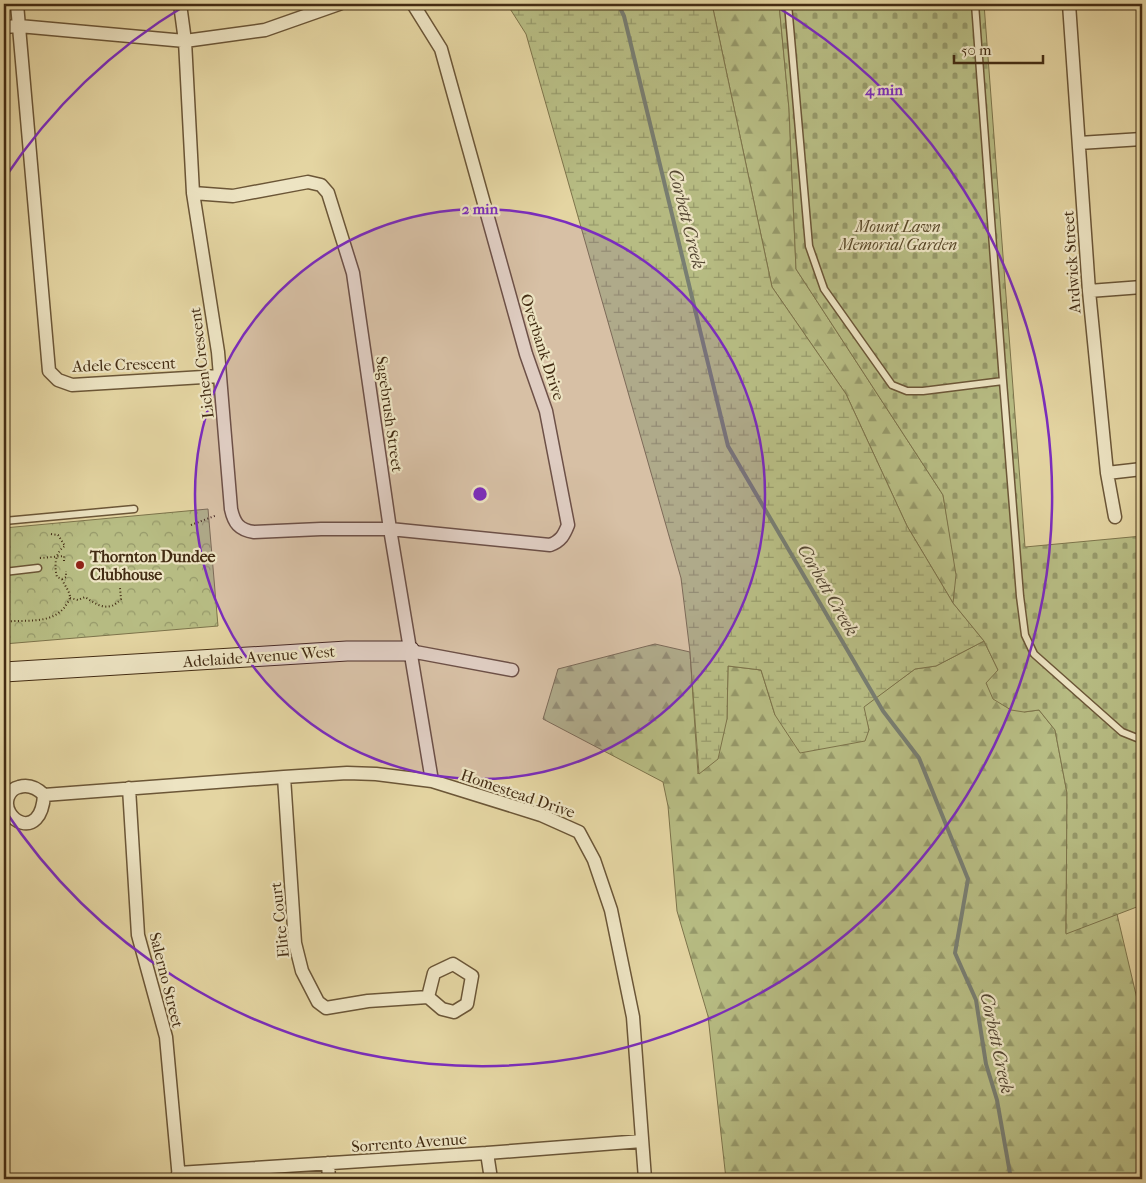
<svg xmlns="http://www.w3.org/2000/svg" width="1146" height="1183" font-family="'IM FELL French Canon',serif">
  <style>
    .forest { fill: url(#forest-firs); stroke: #7d744b }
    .wetland { fill: url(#wetland-marsh); stroke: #7d744b }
    .cemetery { fill: url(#cemetery-stones); stroke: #7d744b }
    .park { fill: url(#park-crowns); stroke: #7d744b }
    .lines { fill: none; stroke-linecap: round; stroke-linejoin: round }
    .stream { stroke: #787e72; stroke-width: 4 }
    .lane-casing { stroke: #6b5637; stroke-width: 9 }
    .street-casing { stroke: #6b5637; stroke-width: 15 }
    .secondary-casing { stroke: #432c13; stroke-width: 21 }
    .path { stroke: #432c13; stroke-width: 2; stroke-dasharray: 1 2.5; stroke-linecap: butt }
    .lane { stroke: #ede4c3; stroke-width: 6 }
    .street { stroke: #ede4c3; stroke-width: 12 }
    .secondary { stroke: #ede4c3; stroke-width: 19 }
    .ring { fill: none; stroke: #7b2cbf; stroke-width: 2.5 }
    .poi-dot { fill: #8f2418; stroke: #ede4c3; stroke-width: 2 }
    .labels { text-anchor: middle; stroke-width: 4.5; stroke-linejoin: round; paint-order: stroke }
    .park-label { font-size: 16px; font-style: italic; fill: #5a4929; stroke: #ede4c3 }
    .street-label { font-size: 16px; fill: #432c13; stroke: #ede4c3 }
    .poi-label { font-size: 16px; font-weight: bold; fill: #432c13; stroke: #ede4c3; text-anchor: start }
    .water-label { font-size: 18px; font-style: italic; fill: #554733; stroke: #ede4c3 }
    .centre { fill: #7b2cbf; stroke: #ede4c3; stroke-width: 2.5 }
    .ring-label { font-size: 15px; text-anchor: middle; font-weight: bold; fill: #7b2cbf; stroke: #ede4c3; stroke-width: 4.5; stroke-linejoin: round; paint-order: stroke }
  </style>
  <defs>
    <pattern id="forest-firs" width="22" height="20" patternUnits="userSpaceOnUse" patternTransform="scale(1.25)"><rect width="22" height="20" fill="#b7bc83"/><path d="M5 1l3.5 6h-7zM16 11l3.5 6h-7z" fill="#96996a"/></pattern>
    <pattern id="wetland-marsh" width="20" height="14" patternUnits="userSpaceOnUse" patternTransform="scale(1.25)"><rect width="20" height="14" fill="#b7bc83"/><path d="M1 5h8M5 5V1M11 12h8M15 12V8" fill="none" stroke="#96996a"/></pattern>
    <pattern id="cemetery-stones" width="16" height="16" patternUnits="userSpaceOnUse" patternTransform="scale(1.25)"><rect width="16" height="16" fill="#b7bc83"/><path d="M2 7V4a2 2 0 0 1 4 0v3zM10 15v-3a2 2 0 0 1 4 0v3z" fill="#96996a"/></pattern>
    <pattern id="park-crowns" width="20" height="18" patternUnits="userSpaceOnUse" patternTransform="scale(1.25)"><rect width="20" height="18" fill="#b7bc83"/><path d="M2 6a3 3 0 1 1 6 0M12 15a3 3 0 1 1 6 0" fill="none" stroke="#96996a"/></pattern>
  </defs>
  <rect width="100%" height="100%" fill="#e4d5a2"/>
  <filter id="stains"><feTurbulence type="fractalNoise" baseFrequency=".004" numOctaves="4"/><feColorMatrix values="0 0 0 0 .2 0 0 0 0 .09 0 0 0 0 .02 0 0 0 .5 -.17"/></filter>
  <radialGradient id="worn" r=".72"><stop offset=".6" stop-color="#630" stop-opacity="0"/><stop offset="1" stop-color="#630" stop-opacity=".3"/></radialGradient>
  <path class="forest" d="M712 4H779L789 109 796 269 943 495 957 575 953 603 907 526 846 394 772 287Z
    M984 641 998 670 1024 712 1039 710 1055 730 1067 793 1066 933 1117 914 1142 1020V1179H726L708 1016 677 911 668 806 663 782 543 719 558 669 655 644 690 652 698 774 727 719 728 666 761 670 775 715 869 730 863 707 915 669 936 666Z"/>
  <path class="wetland" d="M507 4H712L772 287 846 394 907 526 953 603 984 641 936 666 915 669 864 707 869 730 865 741 800 753 775 715 761 670 728 666 727 719 718 759 699 774 690 652 681 578 526 34Z"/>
  <path class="cemetery" d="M779 4H984L1025 547 1142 536V905L1066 934 1067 793 1055 730 1039 710 1024 712 1011 710 993 699 986 683 998 670 984 641 953 603 956 575 943 495 796 269 789 109Z"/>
  <path class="park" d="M208 509 218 626 4 644V528Z"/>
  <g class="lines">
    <path class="stream" d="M618 4 624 16 728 446 883 711 919 758 968 879 955 953 976 1000 986 1064 997 1100 1011 1179"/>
    <g class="lane-casing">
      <path id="lane" d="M788 4 809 246 824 289 892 385 907 391H923L1003 381
        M975 4 1003 381 1020 596 1025 635 1034 654 1122 732 1142 740
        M4 521 134 509
        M4 572 38 568"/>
    </g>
    <g class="street-casing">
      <path id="street" d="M17 4 49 371 58 380 72 385 220 376
        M180 4 185 41 193 193 218 352 231 509C234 523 239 530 254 532L321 529H390L550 545C561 541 564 535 568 525L546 411 526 354 441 49 413 4
        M1069 4 1089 291 1107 473 1115 517
        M4 27 19 26 185 41 265 30 339 4
        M1079 143 1142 139
        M193 193 233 196 308 182 321 185 328 193 353 273 390 529 432 781
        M1089 291 1142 287
        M1107 473 1142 469
        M410 651 512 670
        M284 777 295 943 302 971 318 1002 326 1008 368 1001 428 997 442 1009 454 1012 467 1004 472 976 453 964 434 973 428 997
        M129 788 138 935 166 1037 179 1179
        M44 795C41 843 0 820 8 797 10 792 14 788 19 787 29 784 37 788 44 795L284 777 347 773 376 774 432 781 541 815 579 832 594 860 611 910 633 1017 645 1179
        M487 1153 491 1179
        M328 1163 329 1179
        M178 1173 487 1153 642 1141"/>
    </g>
    <g class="secondary-casing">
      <path id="secondary" d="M4 672 347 651H410"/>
    </g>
    <path class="path" d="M191 525 217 515
      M51 534 58 535 65 546C55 552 54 566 57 577L62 579 66 577V571
      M40 558 64 556V561
      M70 598 78 600 85 597C97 605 109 613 121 599L120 588
      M4 622C24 619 49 625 64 608 66 605 69 601 70 598 70 591 64 585 62 579"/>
    <use href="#lane" class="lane"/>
    <use href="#street" class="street"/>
    <use href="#secondary" class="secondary"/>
  </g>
  <circle cx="480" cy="494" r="285" fill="#7b2cbf" fill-opacity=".12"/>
  <g class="ring">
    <circle cx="480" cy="494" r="285"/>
    <path d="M4 179A571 571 0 0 1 186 5M774 5A571 571 0 1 1 4 809"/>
  </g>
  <circle class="poi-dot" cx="80" cy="565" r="5"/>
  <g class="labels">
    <g class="park-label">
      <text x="898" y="232">Mount Lawn<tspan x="898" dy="18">Memorial Garden</tspan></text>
    </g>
    <g class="street-label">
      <text transform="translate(1071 262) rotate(-94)" y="6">Ardwick Street</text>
      <text transform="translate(543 347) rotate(72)" y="6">Overbank Drive</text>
      <text transform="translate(201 363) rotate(-97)" y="6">Lichen Crescent</text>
      <text transform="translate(124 364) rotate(-2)" y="6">Adele Crescent</text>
      <text transform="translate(390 414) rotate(82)" y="6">Sagebrush Street</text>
      <text transform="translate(259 656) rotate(-4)" y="6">Adelaide Avenue West</text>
      <text transform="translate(518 793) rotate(19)" y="6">Homestead Drive</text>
      <text transform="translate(279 920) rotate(-96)" y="6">Elite Court</text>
      <text transform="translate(167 980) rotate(76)" y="6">Salerno Street</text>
      <text transform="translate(409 1142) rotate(-4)" y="6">Sorrento Avenue</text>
    </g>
    <g class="poi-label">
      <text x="90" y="562">Thornton Dundee<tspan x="90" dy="18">Clubhouse</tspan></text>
    </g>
    <g class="water-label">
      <text transform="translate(687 219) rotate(76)" y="6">Corbett Creek</text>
      <text transform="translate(828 590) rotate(60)" y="6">Corbett Creek</text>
      <text transform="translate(997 1043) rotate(78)" y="6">Corbett Creek</text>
    </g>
  </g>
  <circle cx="480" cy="494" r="8" class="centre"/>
  <g class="ring-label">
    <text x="884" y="95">4 min</text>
    <text x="480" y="214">2 min</text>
  </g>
  <rect width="1146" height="1183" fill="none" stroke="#e4d5a2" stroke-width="20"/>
  <rect x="5" y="5" width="1136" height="1173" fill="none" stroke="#432c13" stroke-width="2.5"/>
  <rect x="10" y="10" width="1126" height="1163" fill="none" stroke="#432c13"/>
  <path d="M954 55v8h89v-8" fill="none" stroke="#432c13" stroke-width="2.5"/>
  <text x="961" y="55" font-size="15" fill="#432c13" stroke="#ede4c3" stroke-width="4" paint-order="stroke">50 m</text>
  <rect width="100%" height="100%" filter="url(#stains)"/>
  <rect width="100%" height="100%" fill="url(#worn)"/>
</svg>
